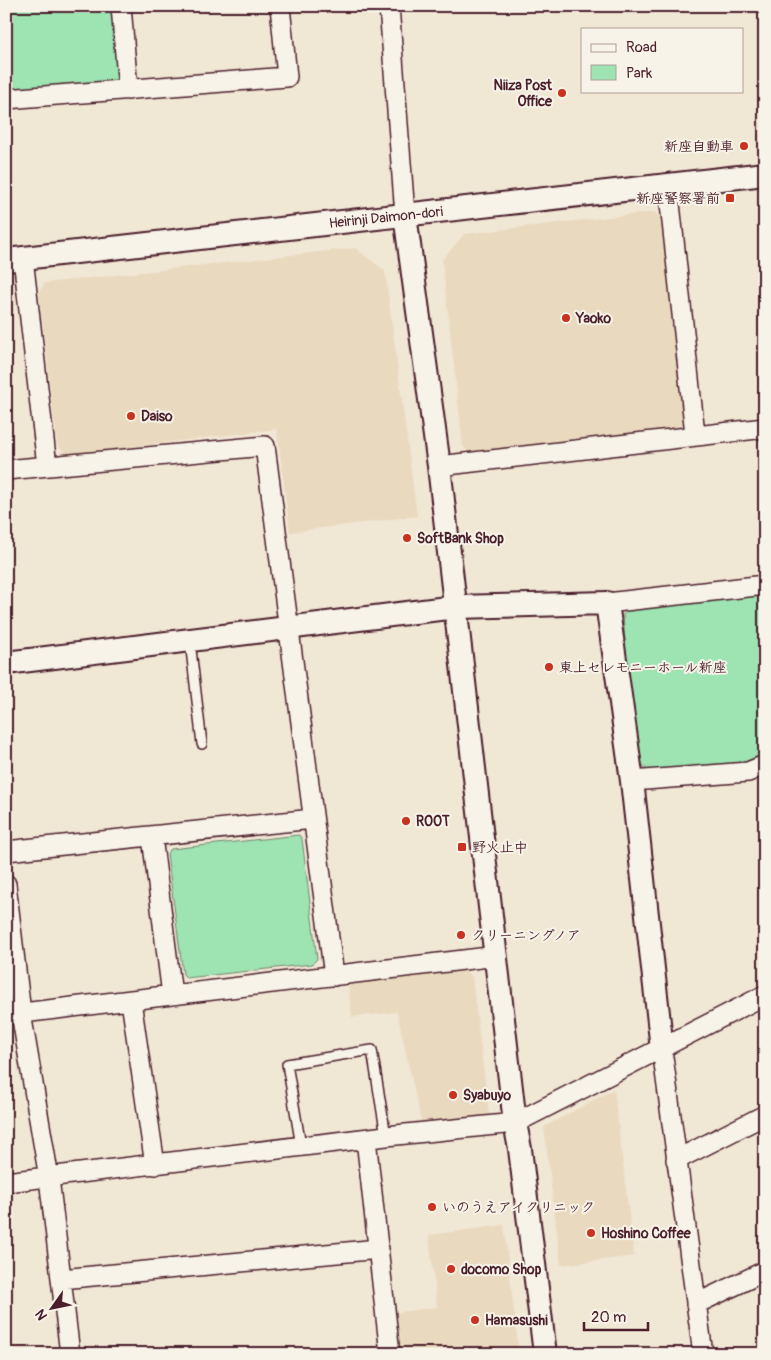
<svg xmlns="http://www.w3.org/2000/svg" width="771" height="1360" font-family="Pangolin,'Klee One',sans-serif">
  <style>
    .built { fill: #e9d9bf }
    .green { fill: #9de4b2; stroke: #74826e }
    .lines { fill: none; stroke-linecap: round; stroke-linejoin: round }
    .service-casing { stroke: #4a1f2b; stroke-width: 12 }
    .minor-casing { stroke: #4a1f2b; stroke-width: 22 }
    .tertiary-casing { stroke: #4a1f2b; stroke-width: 26 }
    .service { stroke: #f7f3e8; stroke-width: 9 }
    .minor { stroke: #f7f3e8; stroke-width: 19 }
    .tertiary { stroke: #f7f3e8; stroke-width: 22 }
    .poi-dot { fill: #c8321e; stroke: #f7f3e8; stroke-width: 2 }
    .labels { text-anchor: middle; stroke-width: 4; stroke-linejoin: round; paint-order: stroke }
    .poi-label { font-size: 14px; font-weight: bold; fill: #4a1f2b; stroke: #f7f3e8; text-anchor: start }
    .street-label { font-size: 14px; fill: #4a1f2b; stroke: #f7f3e8 }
  </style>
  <rect width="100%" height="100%" fill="#f1e7d5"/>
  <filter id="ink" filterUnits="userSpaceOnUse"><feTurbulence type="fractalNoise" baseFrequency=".02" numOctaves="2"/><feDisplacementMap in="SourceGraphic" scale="10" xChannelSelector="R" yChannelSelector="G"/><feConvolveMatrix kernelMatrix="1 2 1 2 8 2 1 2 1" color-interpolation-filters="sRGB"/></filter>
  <g filter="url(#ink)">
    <path class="built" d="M654 212 661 218 686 421 679 429 469 453 463 446 442 260 464 234Z
      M355 248 385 271 417 516 290 532 277 429 66 455 57 444 39 292 45 283Z
      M466 971 472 977 489 1115 422 1125 397 1012 352 1017 348 984Z
      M614 1089 634 1256 561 1265 544 1127Z
      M504 1225 519 1354H397L392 1313 437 1307 429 1235Z"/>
    <path class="green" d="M6 6H121L128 90 6 99Z
      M764 592 765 753 743 763 647 770 641 763 627 668 623 615 630 606Z
      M299 835 302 839 317 959 312 964 186 978 183 974 167 853 171 849Z"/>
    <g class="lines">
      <g class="service-casing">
        <path id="service" d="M190 641 202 744
          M301 1146 287 1064 372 1050 386 1136"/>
      </g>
      <g class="minor-casing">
        <path id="minor" d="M121 6 128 90
          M389 6 405 215
          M6 99 287 77 280 6
          M668 185 695 434
          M23 258 47 466
          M439 466 765 428
          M6 470 265 446 334 976
          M607 603 765 585
          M632 781 748 772 765 765
          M152 837 172 995
          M6 851 313 819
          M6 884 21 1013 49 1178 70 1354
          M131 1001 155 1165
          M6 1015 497 956
          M662 1049 703 1354
          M366 1139 390 1354
          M676 1160 765 1115
          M6 1182 386 1136 515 1123 765 995
          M61 1279 379 1249
          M696 1304 765 1271"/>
      </g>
      <g class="tertiary-casing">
        <path id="tertiary" d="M405 215 439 466 515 1123 520 1149 545 1354
          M6 260 765 174
          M6 663 455 607 607 603 632 781 662 1049"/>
      </g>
      <use href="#service" class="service"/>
      <use href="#minor" class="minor"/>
      <use href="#tertiary" class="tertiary"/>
    </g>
  </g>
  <g class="poi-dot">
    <circle cx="562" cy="93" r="5"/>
    <circle cx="744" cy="146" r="5"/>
    <rect x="725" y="193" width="10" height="10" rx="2.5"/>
    <circle cx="566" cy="318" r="5"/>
    <circle cx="131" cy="416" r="5"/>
    <circle cx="407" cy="538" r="5"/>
    <circle cx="549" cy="667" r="5"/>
    <circle cx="406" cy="821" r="5"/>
    <rect x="457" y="842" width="10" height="10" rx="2.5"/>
    <circle cx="461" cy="935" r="5"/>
    <circle cx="453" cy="1095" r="5"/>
    <circle cx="432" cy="1207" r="5"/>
    <circle cx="591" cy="1233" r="5"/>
    <circle cx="451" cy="1269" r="5"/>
    <circle cx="475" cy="1320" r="5"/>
  </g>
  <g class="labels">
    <g class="poi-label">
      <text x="552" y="90" text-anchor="end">Niiza Post<tspan x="552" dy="16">Office</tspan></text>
      <text x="734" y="151" text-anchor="end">新座自動車</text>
      <text x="720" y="203" text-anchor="end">新座警察署前</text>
      <text x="576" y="323">Yaoko</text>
      <text x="141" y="421">Daiso</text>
      <text x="417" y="543">SoftBank Shop</text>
      <text x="559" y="672">東上セレモニーホール新座</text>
      <text x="416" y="826">ROOT</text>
      <text x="472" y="852">野火止中</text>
      <text x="471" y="940">クリーニングノア</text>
      <text x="463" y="1100">Syabuyo</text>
      <text x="442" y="1212">いのうえアイクリニック</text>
      <text x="601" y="1238">Hoshino Coffee</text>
      <text x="461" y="1274">docomo Shop</text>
      <text x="485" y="1325">Hamasushi</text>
    </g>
    <g class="street-label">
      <text transform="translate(386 217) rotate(-6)" y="5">Heirinji Daimon-dori</text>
    </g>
  </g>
  <rect width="771" height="1360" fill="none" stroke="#f7f3e8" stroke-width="25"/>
  <rect x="12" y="12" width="746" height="1335" fill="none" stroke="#4a1f2b" stroke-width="2" filter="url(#ink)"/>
  <rect x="581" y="28" width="162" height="65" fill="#f7f3e8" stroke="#b29e9c"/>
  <rect x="591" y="44" width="25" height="8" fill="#f7f3e8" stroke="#b29e9c"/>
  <text x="626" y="52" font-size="15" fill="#4a1f2b">Road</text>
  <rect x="591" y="65" width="25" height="15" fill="#9de4b2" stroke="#b29e9c"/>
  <text x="626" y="78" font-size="15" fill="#4a1f2b">Park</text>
  <g transform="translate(52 1308) rotate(237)" stroke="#f7f3e8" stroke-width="4" paint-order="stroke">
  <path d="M0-4L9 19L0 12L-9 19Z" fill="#4a1f2b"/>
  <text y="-8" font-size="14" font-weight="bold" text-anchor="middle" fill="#4a1f2b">N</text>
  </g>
  <path d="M584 1322v8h64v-8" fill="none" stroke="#4a1f2b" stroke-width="2.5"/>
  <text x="591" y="1322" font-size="15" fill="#4a1f2b" stroke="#f7f3e8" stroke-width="4" paint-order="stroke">20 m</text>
</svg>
